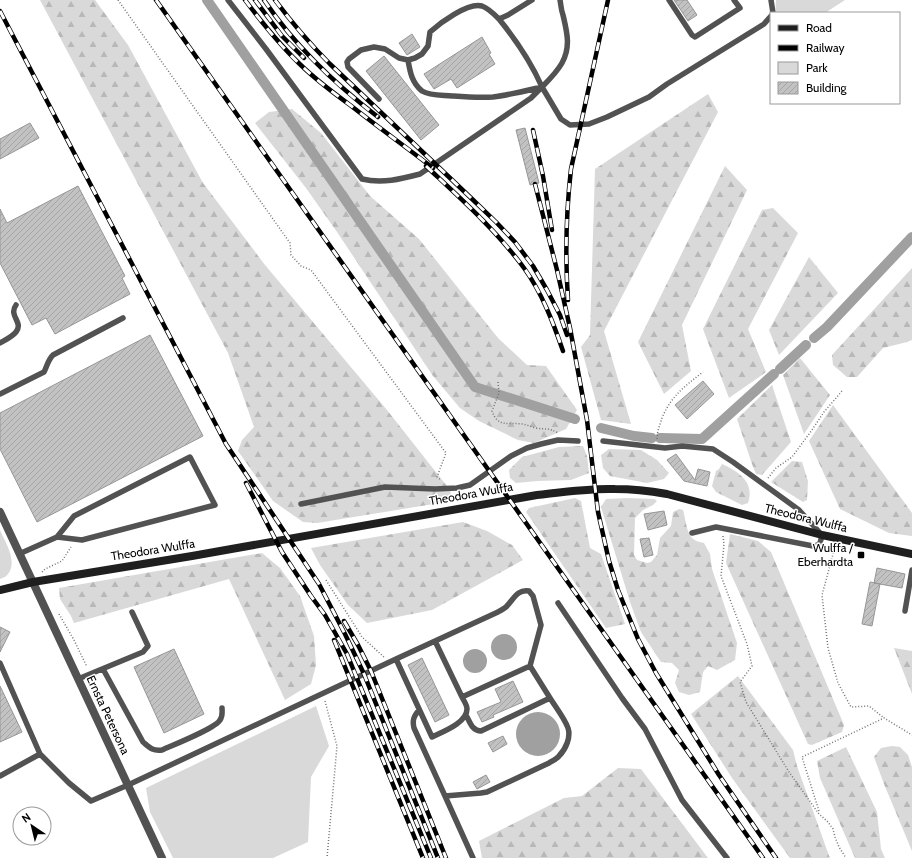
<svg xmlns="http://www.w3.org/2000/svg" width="912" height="858" font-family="Cabin,sans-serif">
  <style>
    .green { fill: #d9d9d9 }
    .forest { fill: url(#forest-firs) }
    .water { fill: #a0a0a0 }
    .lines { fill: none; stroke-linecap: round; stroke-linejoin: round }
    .canal { stroke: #a0a0a0; stroke-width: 10 }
    .building { fill: url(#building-hatch); stroke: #969696 }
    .path { stroke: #747474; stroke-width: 1.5; stroke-dasharray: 1 2; stroke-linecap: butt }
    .lane { stroke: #525252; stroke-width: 5.5 }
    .street { stroke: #525252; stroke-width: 8 }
    .secondary { stroke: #1f1f1f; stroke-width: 8 }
    .rail-casing { stroke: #000; stroke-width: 4.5 }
    .rail { stroke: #fff; stroke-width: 3; stroke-dasharray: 9; stroke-linecap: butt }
    .poi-dot { fill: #000; stroke: #fff; stroke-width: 1.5 }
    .labels { text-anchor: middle; stroke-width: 3; stroke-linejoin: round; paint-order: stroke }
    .street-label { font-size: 12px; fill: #000; stroke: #fff }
    .poi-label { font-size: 12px; fill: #000; stroke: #fff; text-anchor: end }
  </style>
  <defs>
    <pattern id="forest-firs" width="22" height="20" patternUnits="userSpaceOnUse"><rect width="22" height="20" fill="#d9d9d9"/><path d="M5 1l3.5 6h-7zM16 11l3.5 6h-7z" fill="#b8b8b8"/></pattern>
    <pattern id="building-hatch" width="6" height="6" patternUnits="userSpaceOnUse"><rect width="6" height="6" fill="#c2c2c2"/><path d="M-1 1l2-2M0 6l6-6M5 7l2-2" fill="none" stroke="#a5a5a5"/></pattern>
  </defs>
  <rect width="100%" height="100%" fill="#fff"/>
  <path class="green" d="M776 0H845L825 13H776C775 9 776 4 776 0Z
    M0 530C5 542 18 561 8 574 7 576 3 578 0 579Z
    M316 706 329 746 311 777 308 842 273 858H173L150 812 146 788Z"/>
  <path class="forest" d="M40 0H95L128 45 203 183 265 265 387 410 450 490 452 501 317 523 303 522 273 501 238 451 242 440 254 427 228 353Z
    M708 94 718 112 604 331 631 424 601 420 581 347 590 335 595 169Z
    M292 109 321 133 370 196 419 239 498 338 527 365 546 366 577 410 566 429 534 443 518 440 479 421 460 408 433 376 337 232 306 188 255 123 269 112Z
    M725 166 747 190 682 325 691 371 664 394 638 342Z
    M773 208 798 233 748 329 766 372 729 398 703 329 762 210Z
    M809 257 838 293 779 355 769 330Z
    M912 268V340L907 342 883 348 857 377H847L833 365 832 355Z
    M800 358 830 395 804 434 783 375Z
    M772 385 791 442 762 475 756 474 752 464 737 419Z
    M833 405 912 513V536L889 533 840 509 809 441Z
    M583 446 587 456 589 473 571 480 537 481 516 483 510 478 509 470 522 457 559 447Z
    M609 449 641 450 657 460 669 473 664 479 647 483 610 476 603 468 601 455Z
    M792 461 802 462 808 481 807 500 803 502 771 482Z
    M722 464C739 472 755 482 748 503L742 505 716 492 712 486 716 471 719 469Z
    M575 498 581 501 590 548 601 554 625 624 606 628 526 512 529 508Z
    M627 498 654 499 657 501 653 505 643 510 635 518 634 555 637 560 647 563 651 562 657 555 660 538 671 526 673 512 679 509 683 510C686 519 686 535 695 540 697 542 702 542 704 543L710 554 712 569 737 643 735 660 717 670 708 666 703 672 700 692 689 695 679 692 675 683 679 670 672 663 661 662 641 632 630 602 601 507 606 499Z
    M463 522 487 531 512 545 523 560 432 610 367 623 348 605 320 565 311 548Z
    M730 534 758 541 771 552 844 725 842 732 812 745 808 744 726 563Z
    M262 553 280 568 300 596 314 636 316 665 311 684 285 700 229 579 74 623 71 616 60 599 59 588Z
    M894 648 912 651V694Z
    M738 676 793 750 797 766 828 853 830 858H790L732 778 691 714Z
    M892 746 900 747 908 755 912 767V851L884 784 874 757 881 748Z
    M846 747 877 812 881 849 885 858H855L820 778 817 761Z
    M618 768 641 769 708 858H482L479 841 564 798 582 796Z"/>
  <path class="water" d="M491 647a13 13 0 1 1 26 0a13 13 0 1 1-26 0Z
    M463 661a12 12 0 1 1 24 0a12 12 0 1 1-24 0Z
    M516 734a22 22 0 1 1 44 0a22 22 0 1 1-44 0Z"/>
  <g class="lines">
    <path class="canal" d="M207 0 475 387 575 419
      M814 338 827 327 912 237
      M780 369 806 345
      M601 428 634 436 652 438
      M660 438 702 439 774 374"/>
  </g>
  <path class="building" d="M674 0H687L697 15 688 21Z
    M412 34 420 47 407 55 399 43Z
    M482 37 491 53 489 54 495 64 457 88 451 79 434 89 424 74Z
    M384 56 439 125 421 140 366 71Z
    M30 123 39 138 0 159V139Z
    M525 128 539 183 530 185 516 130Z
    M78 186 125 276 122 278 130 294 55 334 46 318 32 325 0 263V209L7 223Z
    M150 335 203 436 37 522 0 449V413Z
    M703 381 714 394 687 419 675 405Z
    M676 454 695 480 698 469 710 472 707 486 684 481 667 460Z
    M664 511 667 525 648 530 644 514Z
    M649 538 653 555 644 557 640 539Z
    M877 568 905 574 902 588 874 583Z
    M870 582 880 584 872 626 862 624Z
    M0 627 10 632 0 652Z
    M174 649 204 714 164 733 134 667Z
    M422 658 449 715 435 722 408 665Z
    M513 681 523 702 493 715 494 717 482 722 477 712 501 702 495 689Z
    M0 686 22 732 0 742Z
    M503 736 507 744 493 752 488 743Z
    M486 775 490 782 477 789 473 782Z"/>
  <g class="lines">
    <path class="path" d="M118 0 290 243 291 255 301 266 311 270 446 453 437 477 441 480
      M498 382 499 393 492 411C498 428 508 422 521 424 526 424 531 427 536 428 546 430 548 427 558 433
      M657 439C657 431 660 425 662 418 671 396 685 386 703 372
      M768 478 776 468 792 457 812 430 824 412 842 391
      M723 536 724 544 721 576 747 644 752 666 740 682 746 702 789 772 819 814 828 822 833 829 835 837 839 847 846 858
      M835 547 822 595 828 648 838 683 851 707 869 706 884 718
      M42 572 45 569 62 561 71 547
      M326 580 362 637 384 657
      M59 614 74 640 87 667
      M325 701 337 746 327 858
      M819 811 802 757 884 718 912 735"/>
    <path class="lane" d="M228 0 266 49 362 179C382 184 401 179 420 174L531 98 542 87C531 62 516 40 499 19
      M560 0C561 5 561 10 563 15 567 32 571 47 562 63 557 72 549 80 542 87L561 119 570 125 589 124 607 117 649 97 667 84 764 24 771 16
      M669 0 692 35 695 37 740 8 734 0
      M771 0 773 13
      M408 60C410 72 412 83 422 91 430 96 443 95 452 96 466 97 479 98 493 97 509 95 525 91 542 87
      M379 99 348 67 347 62 349 59 361 50 374 47 385 49 399 58 408 60 415 58 422 54 428 46 430 32C440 23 468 2 482 6 488 8 494 14 499 19L508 15 532 0
      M0 343C5 340 12 337 16 332 24 322 8 316 16 305
      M0 394 44 372C47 366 48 360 53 355L123 318
      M603 441 665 448 682 446 713 449 733 462 799 510 822 535C820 543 821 545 813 546L716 527 692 533
      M301 504 385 487 435 489 457 488 470 485 511 456 527 448 541 444 558 440 578 441
      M19 554 57 537 74 516 190 457 215 505 82 540 57 537
      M558 603 622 698 645 729 682 800 727 858
      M905 611 912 570
      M435 641 462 697
      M0 663 40 754 0 776
      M103 669 143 742C150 748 152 751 162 750 173 745 216 728 220 720 223 716 222 712 222 708
      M78 679 143 652 148 646 132 612
      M419 710C414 716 412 720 414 728L445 796 481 793 487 792 549 763C552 761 557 759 559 756 566 749 571 737 568 728 565 719 555 706 550 698
      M466 715C470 722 472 731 481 731L550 698 530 666
      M40 754 69 783 91 801 128 785 396 659 498 612C501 610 504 609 506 607 514 599 517 589 529 591L533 596 541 625 530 666 462 697C464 701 467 705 467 709 467 723 442 732 432 737L396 659
      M445 796 473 858"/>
    <path class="street" d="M0 512 162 858"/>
    <path class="secondary" d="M0 590 33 582 192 556 537 495C563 492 589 488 615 489 633 489 650 491 667 494L822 535 912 554"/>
    <g class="rail-casing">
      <path id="rail" d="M156 0 763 858
        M245 0C263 24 282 48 305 69 319 82 335 94 350 105 378 127 406 147 433 168
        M255 0 282 36 304 58
        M264 0C295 46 335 84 378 117
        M275 0C292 23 310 44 330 64L470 197 496 222 515 242 533 266 547 290 560 315 567 335
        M0 11 226 444 319 584 345 634 364 674 438 858
        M533 130 543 176 552 230
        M426 166C460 198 496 230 524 268 542 293 553 322 563 351
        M535 184 557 270 570 328 587 420 598 512 609 561 618 590 638 639 656 673 719 775 776 858
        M568 300C565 256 566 213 571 169L608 0
        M246 483 282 552 311 596 325 615 347 654 431 858
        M344 621 358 645 371 671 446 858
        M334 640 423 858"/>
    </g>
    <use href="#rail" class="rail"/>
  </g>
  <rect class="poi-dot" x="857" y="551" width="8" height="8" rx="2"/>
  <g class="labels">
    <g class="street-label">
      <text transform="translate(471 494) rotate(-10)" y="4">Theodora Wulffa</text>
      <text transform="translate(806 518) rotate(14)" y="4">Theodora Wulffa</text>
      <text transform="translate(153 550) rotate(-9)" y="4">Theodora Wulffa</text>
      <text transform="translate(108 715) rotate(65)" y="4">Ernsta Petersona</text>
    </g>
    <g class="poi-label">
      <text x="853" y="552">Wulffa /<tspan x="853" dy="14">Eberhardta</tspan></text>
    </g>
  </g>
  <rect x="770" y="12" width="130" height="92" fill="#ffffff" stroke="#999999"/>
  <rect x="778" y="25" width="20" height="6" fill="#1f1f1f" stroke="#999999"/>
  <text x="806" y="32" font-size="12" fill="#000000">Road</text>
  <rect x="778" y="45" width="20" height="6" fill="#000000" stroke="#999999"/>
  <text x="806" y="52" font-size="12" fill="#000000">Railway</text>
  <rect x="778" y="62" width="20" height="12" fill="#d9d9d9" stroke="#999999"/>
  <text x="806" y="72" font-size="12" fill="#000000">Park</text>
  <rect x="778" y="82" width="20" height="12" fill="url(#building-hatch)" stroke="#999999"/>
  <text x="806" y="92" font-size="12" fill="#000000">Building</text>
  <g transform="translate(32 826) rotate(325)"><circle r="19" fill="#ffffff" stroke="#999999"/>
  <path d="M0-3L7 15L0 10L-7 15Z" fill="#000000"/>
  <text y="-6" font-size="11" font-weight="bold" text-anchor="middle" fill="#000000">N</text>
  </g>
</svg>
